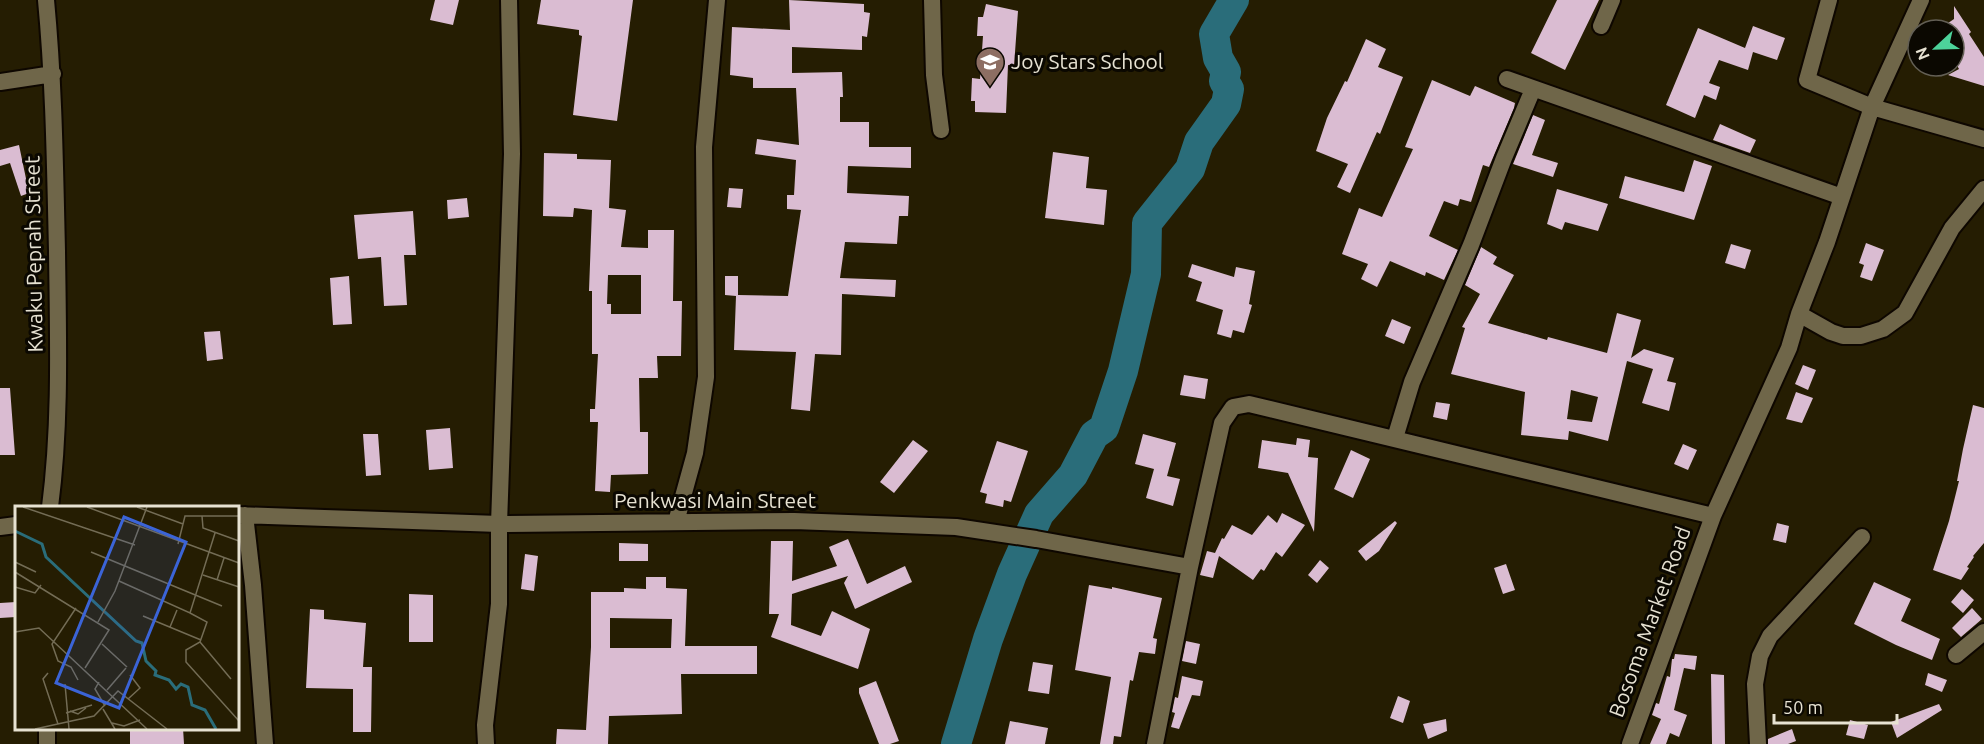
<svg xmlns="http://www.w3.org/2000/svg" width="1984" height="744" font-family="Ubuntu,sans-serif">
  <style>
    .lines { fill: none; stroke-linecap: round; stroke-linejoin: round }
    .river { stroke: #2a6d7a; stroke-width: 30 }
    .building { fill: #dabcd2; fill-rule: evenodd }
    .minor-casing { stroke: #0e0700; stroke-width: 20 }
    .minor { stroke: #6f6649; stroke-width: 16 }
    .labels { text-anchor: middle; stroke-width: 6; stroke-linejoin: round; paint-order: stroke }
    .poi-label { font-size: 21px; fill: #e7e2d2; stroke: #0b0801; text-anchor: start }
    .street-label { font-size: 21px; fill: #e7e2d2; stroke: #0b0801 }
    .inset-river { fill: none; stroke: #2a6d7a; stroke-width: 3 }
    .inset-road { fill: none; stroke: #736c55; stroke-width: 1.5 }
    .view { fill: #3b64d7; fill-opacity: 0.15; stroke: #3b64d7; stroke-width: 3 }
    .inset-edge { fill: none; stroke: #e7e2d2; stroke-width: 3 }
  </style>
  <rect width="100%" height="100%" fill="#251d02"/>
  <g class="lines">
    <path class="river" d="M956 744 988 639 1012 574 1039 514 1073 475 1094 435 1104 428 1123 371 1146 274 1147 223 1190 169 1199 142 1226 104 1229 89 1224 81 1226 72 1218 58 1214 34 1234 0"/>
  </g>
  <path class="building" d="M435 0H459L453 25 430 20Z
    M541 0H633L617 121 573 115 582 36 579 35V30L537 24Z
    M789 0 864 4V12L870 13 867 37 862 36V50L792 47V73L842 72 843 97H840V122H869V147H911V168L848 166 847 193 909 196 908 216H899L897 244 845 242 840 278 896 280 895 297 842 294 841 355 815 354 810 411 791 409 796 352 734 350 736 296 725 295V276H738V295L788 296 801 210 787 209V195H794L796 160 755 154 757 139 799 145 796 88H753V78L730 75 732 27 790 30Z
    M1557 0H1599L1565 70 1531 53Z
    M986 4 1018 11 1014 66 1008 65 1006 113 975 112V101H971L972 78 980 79 983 36H977L978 17H983Z
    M1954 6 1971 32 1969 34 1984 57V86L1948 75 1959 69 1954 60V30H1938L1954 19Z
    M1753 26 1785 38 1777 60 1753 52 1748 70 1719 60 1709 83 1720 87 1716 100 1704 95 1695 118 1666 105 1698 28 1745 48Z
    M1366 39 1386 49 1378 67 1403 77 1380 134 1377 132 1350 193 1337 187 1348 164 1316 151 1327 118 1345 81 1347 82Z
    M1432 80 1470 96 1475 86 1515 103 1514 108 1489 167 1483 165 1471 202 1460 199 1458 206 1444 201 1429 236 1458 250 1444 280 1426 272 1425 276 1390 261 1377 287 1361 279 1368 264 1342 254 1359 208 1382 217 1413 149 1405 147Z
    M1533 115 1545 120 1532 155 1558 163 1553 177 1513 164Z
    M1720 124 1756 140 1750 153 1713 140Z
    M19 145 29 193 21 196 10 163 0 166V150Z
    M1053 152 1089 157 1086 188 1107 190 1104 225 1045 218Z
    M544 153 577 154V159L611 160 609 208 626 210 621 247 648 248V230H674L673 301H682L681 356H657L658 378H639L640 432H648V474L611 475 610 492 595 491 598 422H590V409H595L598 354H592V291H589L592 210 574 208 573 217 543 216ZM608 275H641V314H611V304H607Z
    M1694 160 1712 166 1694 220 1619 198 1625 176 1684 192Z
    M729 188 743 189 741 208 727 207Z
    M1557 189 1608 204 1598 231 1565 222 1562 230 1547 224Z
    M467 198 469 217 448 219 447 200Z
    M413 211 416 255H404L407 305 384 306 381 257 358 259 354 215Z
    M1866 243 1884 250 1872 281 1860 277 1864 265 1859 263Z
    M1731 244 1751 250 1745 269 1725 263Z
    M1481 247 1497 257 1493 264 1514 275 1488 323 1547 340 1548 337 1607 353 1617 313 1641 320 1631 358 1644 349 1674 358 1667 381 1676 383 1669 411 1642 403 1653 369 1627 361 1608 441 1569 431 1568 440 1521 435 1525 392 1451 374 1465 328 1462 327 1480 294 1465 285ZM1571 390 1598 397 1592 422 1567 419Z
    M1192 264 1234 277 1236 267 1255 271 1249 304 1252 305 1244 333 1233 330 1231 338 1217 334 1223 310 1196 301 1202 282 1188 277Z
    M349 276 352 324 333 325 330 278Z
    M1392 319 1411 327 1404 344 1385 336Z
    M220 331 223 359 207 361 204 332Z
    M1803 365 1816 370 1808 390 1795 384Z
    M1184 375 1208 379 1205 399 1180 395Z
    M0 388H10L15 455H0Z
    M1796 392 1813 398 1802 423 1786 419Z
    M1436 402 1450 404 1447 420 1433 417Z
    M1973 405 1984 408V543L1973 556 1974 557 1967 567 1969 568 1961 580 1933 570 1949 521 1959 481H1957L1963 449Z
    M450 428 453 468 429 470 426 430Z
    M363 434H378L381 475 366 476Z
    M1143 434 1176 443 1167 476 1180 479 1173 506 1146 498 1154 469 1135 464Z
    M1297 438 1310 440 1308 457 1318 458 1314 532 1288 473 1258 468 1262 440 1296 445Z
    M913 440 928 451 894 493 880 482Z
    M997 441 1028 451 1011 502 1004 500 1003 507 985 503 987 494 980 492Z
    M1683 444 1697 450 1688 470 1674 464Z
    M1351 450 1370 459 1353 498 1334 489Z
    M1282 513 1305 525 1282 557 1276 552 1264 571 1261 569 1253 580 1219 556 1213 578 1200 575 1207 551 1215 553 1222 538 1224 539 1232 525 1252 535 1268 515 1277 523Z
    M1395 521 1397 523 1379 551 1366 561 1358 551Z
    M1777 523 1789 526 1786 543 1773 540Z
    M848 539 867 584 905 566 912 582 855 609 844 583 848 576 792 594 791 625 821 636 832 611 870 629 858 669 771 637 779 614H769L771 541H793L792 581 837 566 829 547Z
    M619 543 648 544V561H619Z
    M525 554 538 556 534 591 521 589Z
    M1320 560 1329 568 1317 583 1308 575Z
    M1506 564 1515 590 1503 594 1494 568Z
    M646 577H666V588L687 589 685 646H757V674H681L682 714 609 716 608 744H556L557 729 586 730 591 647V592H624V588L646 589ZM610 618 672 619 671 648H610Z
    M1874 582 1911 599 1901 621 1940 639 1932 660 1896 645 1854 624Z
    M1089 585 1112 589V587L1162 598 1153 638 1157 639 1155 654 1139 652 1133 681 1130 680 1121 737 1114 736 1113 744H1100L1111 677 1075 670Z
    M1962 589 1974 600 1963 613 1951 602Z
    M409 594 433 595V642H409Z
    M16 602V617L0 618V603Z
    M1972 608 1982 619 1961 637 1952 628Z
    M310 609 324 610V619L366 623 363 667H372L371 732H353V689L306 688Z
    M1186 641 1200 644 1196 664 1182 661Z
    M1675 654 1697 656 1695 670 1684 668 1674 710 1687 715 1679 737 1670 733 1666 744H1650L1661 719 1652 715 1656 703 1659 704 1667 676 1670 677 1672 659H1674Z
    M1033 662 1053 665 1049 694 1028 691Z
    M1928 673 1947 680 1942 692 1925 685Z
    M1711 674 1724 675 1725 744H1712Z
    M1182 676 1203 681 1200 696 1192 695 1179 729 1171 727 1175 713 1172 712 1175 697 1178 698Z
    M876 681 899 741 890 744H879L859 693V688Z
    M1398 696 1410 701 1403 723 1390 718Z
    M1939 704 1942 710 1897 738 1891 722Z
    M1446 719 1447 731 1428 739 1423 724Z
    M1850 720 1868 725 1864 739 1846 735Z
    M1010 721 1048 728 1045 744H1005Z
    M130 728H183L184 744H130Z
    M1792 729 1796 741 1788 744H1768V739Z"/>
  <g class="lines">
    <g class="minor-casing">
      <path id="minor" d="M46 0C54 84 55 167 57 251 58 337 61 422 50 507
        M932 0 934 75 941 130
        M1829 0 1807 80 1872 107 1984 139
        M1601 26 1612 0
        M1507 79 1842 197
        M0 82 53 74
        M1799 314 1831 332 1843 336H1861L1883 329 1905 313 1952 228 1984 189
        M1395 438 1412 382 1471 245 1504 158 1533 89
        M237 515 499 524 794 521 956 527 1036 539 1190 567
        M245 515 253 585 265 744
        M676 522 695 453 706 377 704 147 717 0
        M0 527 16 525
        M1956 655 1984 632
        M47 744V728
        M486 744 485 725 499 604V524L512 154 509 0
        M1155 744 1190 567 1222 423 1233 407 1249 404 1713 516
        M1630 744 1713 516 1789 348 1799 314 1827 242 1872 107 1921 0
        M1758 744 1755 684 1760 656 1770 636 1862 537"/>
    </g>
    <use href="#minor" class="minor"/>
  </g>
  <defs>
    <g id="school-pin" transform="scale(1.5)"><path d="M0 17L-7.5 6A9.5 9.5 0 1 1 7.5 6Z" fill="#8d6e63" stroke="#0b0801"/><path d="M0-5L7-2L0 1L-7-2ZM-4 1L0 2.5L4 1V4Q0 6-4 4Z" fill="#fff"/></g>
  </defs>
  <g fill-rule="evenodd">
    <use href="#school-pin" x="990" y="62"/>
  </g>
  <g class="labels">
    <g class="poi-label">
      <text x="1011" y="69">Joy Stars School</text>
    </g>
    <g class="street-label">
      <text transform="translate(34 254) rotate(-91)" y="7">Kwaku Peprah Street</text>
      <text x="715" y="508">Penkwasi Main Street</text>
      <text transform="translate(1650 622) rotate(-70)" y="7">Bosoma Market Road</text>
    </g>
  </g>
  <g transform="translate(15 506)">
    <rect width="224" height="224" fill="#251d02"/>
    <path class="inset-river" d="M0 25 27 38 31 51 121 135 127 137 131 155 141 165 140 169 154 174 161 183 166 178 173 181 177 199 190 204 201 223"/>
    <path class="inset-road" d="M8 1 120 39M72 1 224 57M122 1 168 18 163 38M187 10 188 22 224 35M168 18 170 10H224M76 46 207 100M0 56 21 66M0 66 94 124 70 162M188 69 224 81M202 74 209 52M104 75 175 107 200 27M0 81 20 87 26 79M61 102 37 138 43 155 56 161 63 174M175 107 192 116 185 136 171 144V156L224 215M128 110 186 134M83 116 100 85 132 1M155 121 162 104M0 126 24 122 132 223M185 136 216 173M87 138 112 161M33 167 28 173 43 218M84 176 80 183 90 200M50 178 54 223M92 184 111 162M113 193 125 182 115 169M88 203 100 223M55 205 63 208 71 202M51 207 77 199M97 217 109 220 125 214M20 223 79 210 103 185 152 223"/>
    <path class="view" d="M109 11 171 36 104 202 41 177Z"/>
    <rect width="224" height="224" class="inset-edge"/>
  </g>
  <g transform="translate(1936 48) rotate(248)"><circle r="28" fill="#0b0801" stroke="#635f55" stroke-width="1.5"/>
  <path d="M0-4.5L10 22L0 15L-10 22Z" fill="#4dd39a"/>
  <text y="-9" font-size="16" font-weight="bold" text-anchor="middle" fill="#e7e2d2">N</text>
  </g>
  <path d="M1774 714v9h123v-9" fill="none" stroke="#e7e2d2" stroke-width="3"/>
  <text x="1783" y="714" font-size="18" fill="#e7e2d2" stroke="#0b0801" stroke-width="4.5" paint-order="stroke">50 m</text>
</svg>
